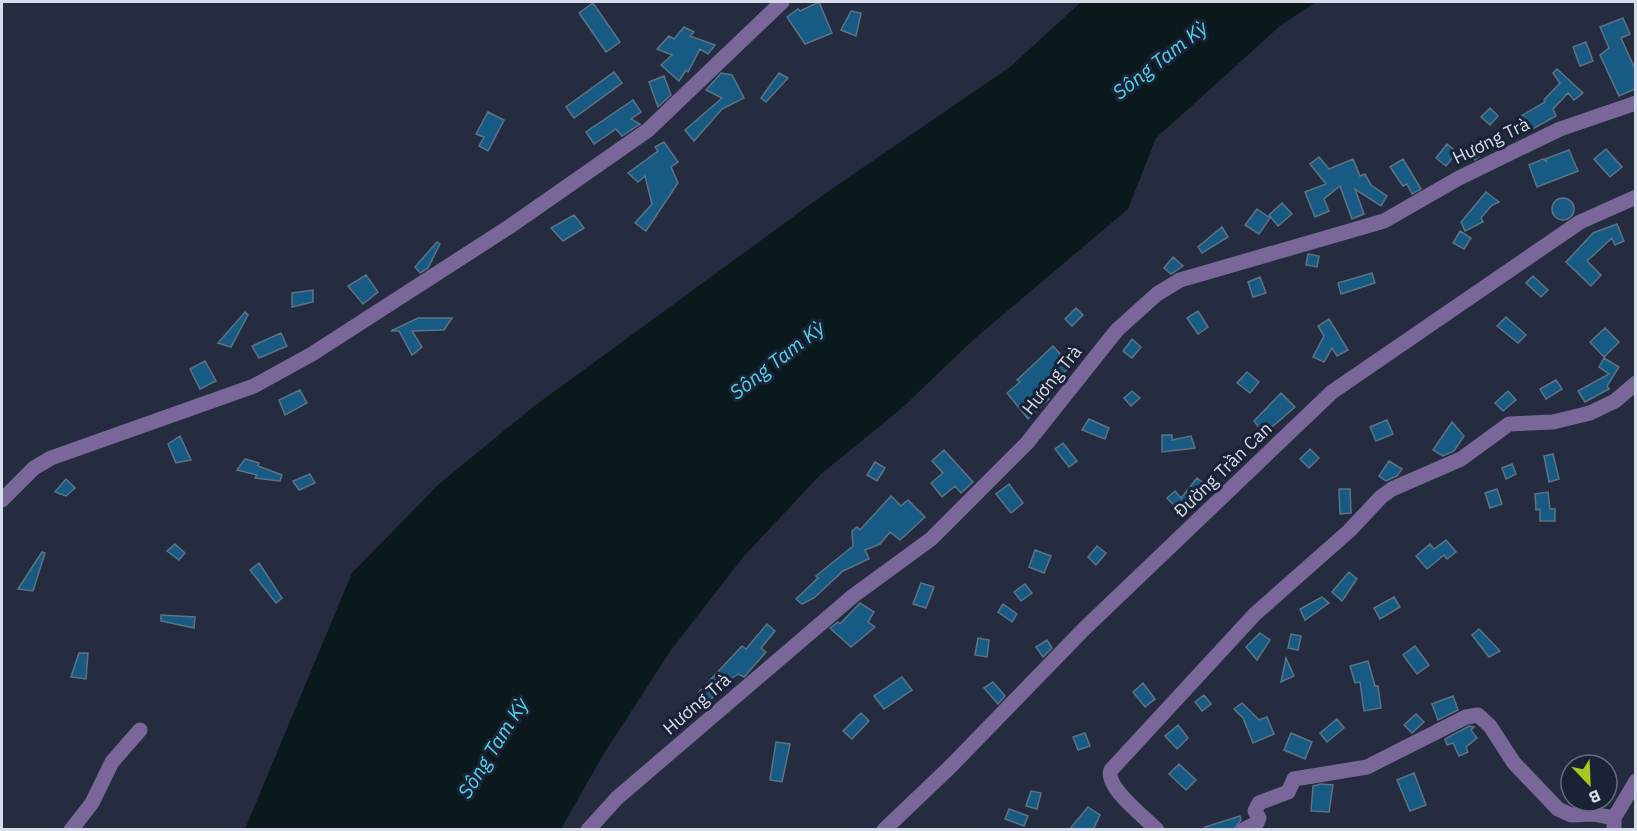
<svg xmlns="http://www.w3.org/2000/svg" width="1637" height="831" font-family="'IBM Plex Sans',sans-serif">
  <style>
    .water { fill: #09191c }
    .building { fill: #175b84; stroke: #5c7384; stroke-width: 1.5 }
    .lines { fill: none; stroke-linecap: round; stroke-linejoin: round }
    .minor { stroke: #7a679a; stroke-width: 15 }
    .labels { text-anchor: middle; stroke-width: 6; stroke-linejoin: round; paint-order: stroke }
    .street-label { font-size: 18px; fill: #d7dcea; stroke: #1c2236 }
    .water-label { font-size: 20px; font-style: italic; fill: #50d4eb; stroke: #1c2236 }
  </style>
  <rect width="100%" height="100%" fill="#262c40"/>
  <path class="water" d="M1081 2H1316L1281 25 1156 138 1128 209 973 340 902 408 821 474 744 556 671 650 603 755 561 829H245L352 573 439 484 533 407 823 195 1010 67Z"/>
  <path class="building" d="M819 2 832 33 805 44 787 17 798 9 800 11Z
    M593 3 620 42 606 52 579 13Z
    M851 11 861 13 856 36 841 30Z
    M1623 18 1630 34 1621 38 1635 69V89L1619 96 1600 55 1609 48 1600 27Z
    M684 27 694 32 690 36 715 45 708 54 700 49 688 72 686 70 679 81 661 65 672 55 657 49 669 36 674 39Z
    M1586 42 1593 61 1580 66 1573 47Z
    M1557 69 1583 93 1574 100 1568 93 1553 109 1556 116 1529 131 1521 116 1545 102 1544 100 1560 83 1553 73Z
    M614 72 622 83 574 118 566 107Z
    M721 73 732 75 744 98 722 109 694 141 685 130 722 98 706 90Z
    M779 73 788 78 766 102 761 98Z
    M664 76 671 95 658 107 649 82Z
    M633 100 641 112 631 119 640 124 622 136 616 129 594 144 586 132Z
    M1490 108 1498 116 1490 125 1481 117Z
    M488 112 504 120 488 151 479 146 484 137 476 134Z
    M664 142 678 162 671 167 678 183 646 231 635 223 652 204 645 176 638 182 628 173 658 151 655 147Z
    M1473 142 1484 151 1475 160 1465 151Z
    M1447 144 1457 152 1446 166 1436 158Z
    M1606 149 1622 167 1610 177 1594 159Z
    M1569 150 1578 171 1537 187 1529 165 1543 159 1547 162 1545 159Z
    M1319 157 1329 169 1353 159 1360 176 1365 174 1371 185 1387 196 1381 206 1355 189 1364 214 1352 219 1340 186 1324 199 1329 211 1315 217 1305 192 1326 184 1310 164Z
    M1403 159 1421 189 1412 194 1407 184 1403 186 1390 167Z
    M1486 192 1499 202 1492 205 1481 218 1483 222 1465 231 1461 222Z
    M1552 209a11 11 0 1 1 22 0a11 11 0 1 1-22 0Z
    M1282 203 1292 214 1278 226 1269 215Z
    M1257 209 1270 218 1259 234 1245 225Z
    M574 215 584 228 563 241 551 228Z
    M1617 224 1624 241 1615 245 1612 238 1587 261 1601 275 1591 286 1566 262 1593 233Z
    M1222 227 1228 237 1202 253 1198 247Z
    M1460 231 1471 238 1464 249 1453 243Z
    M437 242 440 244 428 268 420 273 415 267Z
    M1308 254 1319 256 1317 267 1306 265Z
    M1173 257 1183 266 1171 274 1164 268Z
    M1372 273 1375 283 1341 294 1338 283Z
    M366 275 378 292 363 304 348 286Z
    M1533 276 1548 290 1541 297 1526 283Z
    M1260 277 1266 293 1253 297 1248 282Z
    M313 290V302L292 307V293Z
    M1076 308 1083 315 1072 326 1065 319Z
    M1198 311 1208 327 1198 334 1187 318Z
    M245 312 248 315 231 347 218 343Z
    M1506 317 1526 335 1518 343 1497 326Z
    M418 318H452L444 330 412 331 422 347 412 355 399 331H391Z
    M1329 319 1348 350 1337 356 1332 348 1324 362 1313 357 1324 336 1318 326Z
    M1605 328 1619 342 1604 357 1590 342Z
    M281 333 287 346 259 358 252 346Z
    M1132 339 1141 347 1132 358 1123 351Z
    M1053 346 1070 365 1056 383 1058 385 1047 397 1049 399 1028 419 1007 393 1020 382 1017 380Z
    M1604 358 1619 367 1607 386 1609 389 1585 402 1578 391 1609 374 1599 367Z
    M205 361 216 381 200 389 190 369Z
    M1247 372 1259 382 1250 393 1237 383Z
    M1556 380 1562 389 1546 399 1540 389Z
    M300 390 307 403 285 415 279 400Z
    M1132 391 1140 398 1131 406 1124 398Z
    M1508 391 1516 400 1503 411 1495 403Z
    M1281 393 1295 407 1264 434 1254 421Z
    M1089 419 1109 428 1105 439 1082 430Z
    M1387 420 1393 434 1376 441 1370 427Z
    M1452 422 1464 436 1454 451 1443 456 1433 450Z
    M1162 435H1172V440L1191 436 1195 448 1162 452Z
    M180 436 191 460 176 463 168 444Z
    M1063 443 1077 461 1069 467 1055 449Z
    M1310 449 1319 458 1309 468 1300 459Z
    M944 450 973 482 961 493 955 486 942 497 931 483 943 473 932 461Z
    M1553 454 1559 479 1549 482 1544 456Z
    M245 459 259 463 258 466 282 475 280 481 255 478 257 475 237 470Z
    M1389 461 1402 469 1397 476 1386 481 1379 476Z
    M875 462 885 468 877 481 867 475Z
    M1512 464 1516 474 1506 479 1502 468Z
    M310 474 315 483 299 490 293 481Z
    M1197 478 1207 486 1185 517 1167 498 1175 491 1181 498Z
    M66 479 75 488 66 496 55 492Z
    M1009 484 1023 503 1011 513 996 494Z
    M1339 489H1350L1351 513 1340 514Z
    M1497 489 1502 504 1490 508 1485 493Z
    M1548 492 1550 509H1555V521H1540V509L1536 510 1535 494Z
    M891 496 901 506 908 500 925 517 900 540 890 532 880 544 865 550 869 559 843 571 814 598 802 604 796 599 818 578 816 576 853 546 852 531 857 527 860 530Z
    M1446 540 1456 552 1447 559 1444 555 1427 569 1416 556 1430 544 1434 549Z
    M175 544 185 553 179 560 167 551Z
    M1097 546 1106 553 1096 565 1088 557Z
    M1035 550 1051 556 1044 573 1029 567Z
    M42 552 45 553 33 591 18 589Z
    M259 563 282 598 276 603 250 570Z
    M1349 572 1357 579 1342 601 1332 592Z
    M921 583 934 587 926 608 913 604Z
    M1025 584 1032 593 1021 601 1014 592Z
    M1322 597 1329 603 1305 620 1300 609Z
    M1394 597 1400 607 1380 619 1374 608Z
    M860 603 874 612 868 622 875 627 851 647 830 628 838 622 840 624Z
    M1003 604 1017 614 1012 622 998 612Z
    M161 615 195 617 194 628 161 621Z
    M767 624 775 631 761 648 766 652 744 677 738 674 731 679 709 701 699 692 742 646 746 649Z
    M1479 629 1500 651 1489 657 1472 635Z
    M1260 633 1270 640 1257 660 1246 647Z
    M1291 634 1301 636 1298 650 1288 648Z
    M978 638 989 640 987 657 975 655Z
    M1047 640 1052 648 1043 657 1036 647Z
    M1415 646 1429 665 1417 674 1403 655Z
    M79 653H88L86 679 71 677Z
    M1286 658 1294 676 1281 682Z
    M1368 661 1375 686H1378L1381 708 1364 711 1360 682 1355 683 1350 666Z
    M902 677 912 690 884 709 874 696Z
    M993 682 1005 696 998 704 984 688Z
    M1143 683 1155 699 1145 707 1133 692Z
    M1204 695 1211 704 1202 711 1195 702Z
    M1453 696 1458 710 1438 720 1432 704Z
    M1242 703 1259 720 1267 717 1274 734 1253 743 1243 718 1234 709Z
    M861 713 869 721 852 739 843 731Z
    M1416 714 1424 722 1412 733 1404 725Z
    M1337 719 1344 728 1327 742 1320 733Z
    M1178 725 1188 738 1177 749 1165 736Z
    M1469 726 1474 727 1471 730 1477 738 1466 747 1468 752 1459 756 1453 743 1447 745 1445 739Z
    M1085 733 1090 746 1078 750 1073 737Z
    M1291 733 1312 742 1305 759 1284 750Z
    M776 742 790 744 782 782 770 780Z
    M1179 764 1196 780 1186 790 1169 774Z
    M1414 773 1426 805 1410 811 1397 780Z
    M1321 784 1333 785 1329 812 1311 811 1313 786Z
    M1031 791 1041 793 1037 809 1026 806Z
    M1088 807 1100 815 1093 830H1069Z
    M1009 809 1028 816 1024 826 1005 819Z
    M1240 816 1241 820 1233 830H1205V827Z"/>
  <g class="lines">
    <path class="minor" d="M2 500 34 468 51 458 254 386 312 354 509 227 648 130 782 2
      M71 830 92 803 112 762 140 730
      M588 830 617 798 853 596 931 539 1027 443 1117 330 1157 294 1180 280 1384 221 1459 178 1560 129 1636 103
      M884 830 952 765 1085 628 1332 392 1580 222 1636 197
      M1157 830C1145 817 1104 787 1111 770L1255 614 1349 531 1381 497 1392 489 1461 459 1509 424 1553 422 1590 413 1615 401 1636 383
      M1243 830 1257 823 1259 818 1255 811 1259 803 1288 792 1294 779 1367 767 1466 717 1478 715 1490 726 1514 763 1558 809 1571 815 1593 814 1614 818
      M1614 830V818L1636 781"/>
  </g>
  <g class="labels">
    <g class="street-label">
      <text transform="translate(1491 141) rotate(-26)" y="6">Hương Trà</text>
      <text transform="translate(1052 380) rotate(-51)" y="6">Hương Trà</text>
      <text transform="translate(1223 470) rotate(-44)" y="6">Đường Trần Can</text>
      <text transform="translate(697 704) rotate(-41)" y="6">Hương Trà</text>
    </g>
    <g class="water-label">
      <text transform="translate(1160 60) rotate(-38)" y="7">Sông Tam Kỳ</text>
      <text transform="translate(777 360) rotate(-38)" y="7">Sông Tam Kỳ</text>
      <text transform="translate(493 748) rotate(-58)" y="7">Sông Tam Kỳ</text>
    </g>
  </g>
  <rect width="1637" height="831" fill="none" stroke="#d7dcea" stroke-width="6"/>
  <g transform="translate(1589 783) rotate(157)"><circle r="28" fill="#1c2236" stroke="#676c7e" stroke-width="1.5"/>
  <path d="M0-4.5L10 22L0 15L-10 22Z" fill="#a6c821"/>
  <text y="-9" font-size="16" font-weight="bold" text-anchor="middle" fill="#d7dcea">B</text>
  </g>
</svg>
